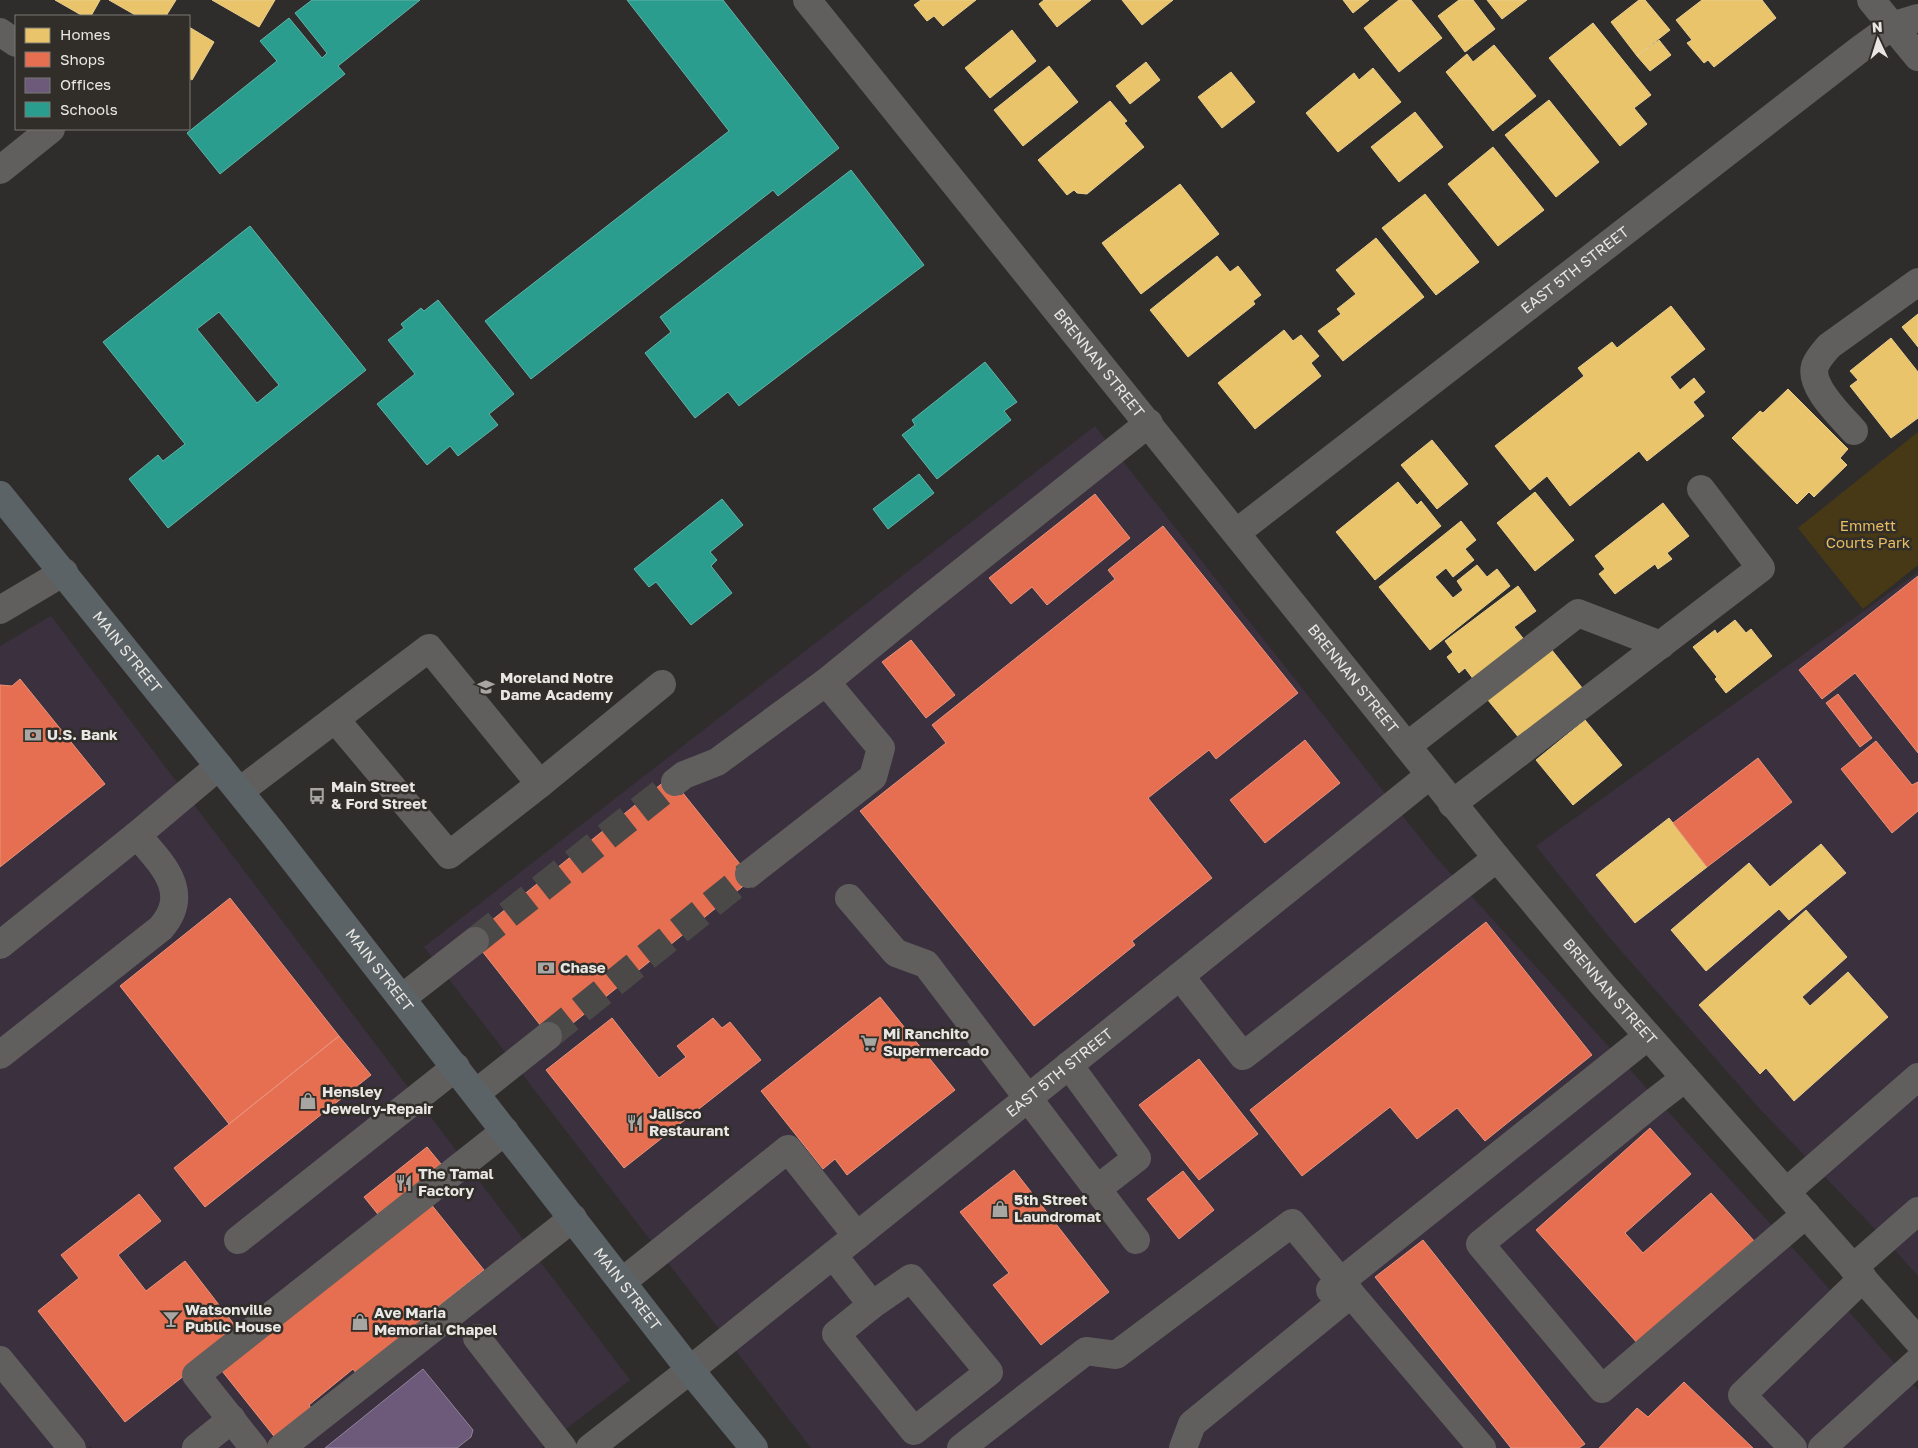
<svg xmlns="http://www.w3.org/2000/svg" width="1918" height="1448" font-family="'Golos Text',sans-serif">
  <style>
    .commercial { fill: #3a303e }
    .green { fill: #473816 }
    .homes { fill: #e9c46a; stroke: #e9ce8e }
    .shops { fill: #e76f51; stroke: #e7937d }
    .offices { fill: #6d597a; stroke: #92849a }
    .schools { fill: #2a9d8f; stroke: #63b3a8; fill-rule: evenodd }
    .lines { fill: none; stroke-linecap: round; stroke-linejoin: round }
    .minor-tunnel { stroke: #4b4947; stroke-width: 28; stroke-dasharray: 28 14; stroke-linecap: butt }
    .minor { stroke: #615f5d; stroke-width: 28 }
    .major { stroke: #5c6367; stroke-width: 28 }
    .labels { text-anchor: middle; stroke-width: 5; stroke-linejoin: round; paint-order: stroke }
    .street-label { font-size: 15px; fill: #e8e7e3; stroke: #312e29 }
    .park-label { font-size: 15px; fill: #e8bc60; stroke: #312e29 }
    .poi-label { font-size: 15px; font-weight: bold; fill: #e8e7e3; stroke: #312e29; text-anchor: start }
  </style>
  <rect width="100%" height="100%" fill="#2f2d2b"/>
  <path class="commercial" d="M1095 426 1433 854 1808 1265 1918 1390V1448H811L424 947Z
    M1918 572V1276L1891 1246 1759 1108 1609 937 1536 846Z
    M51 616 630 1380 541 1448H92L90 1446 88 1448H0V646Z"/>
  <path class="green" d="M1918 432V565L1863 609 1798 528Z"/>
  <path class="homes" d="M55 0H100L91 16H83Z
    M109 0H176L166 16H137Z
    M212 0H275L259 27Z
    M921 0H976L943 26 934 16 927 21 914 5Z
    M1044 0H1091L1057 27 1039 4Z
    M1122 0H1173L1142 25Z
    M1343 0H1369L1353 13Z
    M1399 0H1411L1442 38 1399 72 1364 28Z
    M1459 0H1473L1495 29 1465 52 1438 16Z
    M1487 0H1527L1502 19Z
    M1639 0H1645L1670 30 1637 56 1611 22Z
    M1702 0H1762L1776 18 1714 67 1708 60 1704 63 1687 43 1692 40 1676 20Z
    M1593 23 1651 95 1634 108 1647 124 1620 146 1549 58Z
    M189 27 214 42 192 80 189 78Z
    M1012 30 1036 61 990 98 965 68Z
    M1659 40 1671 55 1650 71 1637 56Z
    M1494 45 1536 96 1493 131 1446 72 1467 54 1473 62Z
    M1146 62 1160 80 1130 104 1116 86Z
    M1049 66 1078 102 1023 146 994 110Z
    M1373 68 1401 102 1338 152 1306 113 1354 73 1359 80Z
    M1231 72 1255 102 1222 128 1198 97Z
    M1549 100 1599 162 1556 197 1505 135Z
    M1110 101 1127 121 1124 123 1144 147 1087 194 1077 193 1074 190 1067 195 1038 160Z
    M1415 112 1443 147 1399 182 1371 147Z
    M1493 147 1544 210 1498 246 1448 184Z
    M1180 184 1219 234 1141 294 1102 243Z
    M1425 194 1479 262 1436 295 1382 228Z
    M1376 238 1424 297 1343 361 1318 331 1341 314 1337 309 1356 294 1336 270Z
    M1217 256 1230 272 1238 266 1261 295 1253 301 1255 304 1188 357 1150 310Z
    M1671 306 1705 349 1670 377 1680 390 1694 378 1705 392 1693 402 1704 416 1647 461 1639 451 1570 506 1547 476 1530 490 1495 446 1584 376 1578 368 1612 342 1617 348Z
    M1918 314V347L1902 327Z
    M1284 330 1293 341 1301 335 1319 356 1311 363 1321 376 1255 429 1218 383Z
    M1891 338 1918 372V418L1891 438 1850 386 1858 380 1850 371Z
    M1788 389 1848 449 1840 458 1847 465 1814 497 1809 492 1797 504 1732 438 1760 411 1763 413Z
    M1432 440 1468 484 1437 509 1401 465Z
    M1398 482 1417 505 1421 501 1441 526 1375 580 1336 532Z
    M1535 492 1574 540 1535 571 1497 523Z
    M1663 503 1689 536 1667 553 1672 559 1658 569 1655 564 1615 594 1599 574 1605 569 1595 556Z
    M1461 521 1476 540 1465 549 1474 560 1453 577 1446 568 1435 577 1453 598 1463 590 1457 581 1477 565 1487 577 1497 569 1510 586 1430 650 1379 587Z
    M1518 586 1536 611 1514 627 1526 642 1474 680 1465 668 1459 673 1447 657 1453 652 1445 641Z
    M1735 620 1746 633 1751 629 1772 656 1726 693 1715 679 1717 677 1693 647 1715 630 1717 634Z
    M1547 644 1583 689 1520 739 1483 694Z
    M1585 720 1622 765 1573 805 1536 760Z
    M1669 818 1707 867 1635 923 1596 875Z
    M1821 844 1846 873 1789 920 1779 909 1706 971 1671 930 1749 863 1770 887Z
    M1806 910 1847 957 1802 997 1810 1006 1848 972 1888 1017 1794 1101 1766 1068 1760 1074 1699 1005Z"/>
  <path class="shops" d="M1095 494 1130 538 1047 605 1032 587 1011 604 989 578Z
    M1163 526 1298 693 1216 759 1209 750 1148 798 1212 878 1132 941 1135 945 1034 1026 860 811 946 743 932 725 1115 579 1108 570Z
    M1918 576V753L1855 673 1822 699 1799 670Z
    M911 640 955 695 926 718 882 662Z
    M20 679 105 784 0 867V685L12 686Z
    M1838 694 1872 738 1860 747 1826 703Z
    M1305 740 1340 783 1265 843 1230 800Z
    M1876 741 1912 785 1918 782V811L1892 833 1841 769Z
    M1758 758 1792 802 1707 867 1673 823Z
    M670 777 752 879 552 1040 471 937Z
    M230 898 339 1036 229 1124 120 986Z
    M1486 922 1592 1055 1485 1141 1457 1108 1417 1139 1390 1107 1302 1176 1250 1110Z
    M880 997 955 1090 847 1175 835 1159 823 1169 761 1091Z
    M612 1018 659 1078 686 1057 677 1046 713 1018 722 1028 730 1022 761 1060 624 1168 546 1070Z
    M339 1036 371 1075 205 1207 174 1168Z
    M1199 1059 1258 1134 1199 1180 1139 1105Z
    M1650 1128 1691 1174 1625 1233 1643 1253 1711 1193 1755 1242 1639 1345 1536 1230Z
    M427 1147 445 1169 381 1218 364 1197Z
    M1014 1170 1109 1292 1041 1345 993 1285 1009 1273 960 1212Z
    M1183 1171 1214 1210 1179 1239 1147 1199Z
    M139 1194 161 1221 118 1255 146 1291 185 1261 240 1332 125 1422 38 1311 79 1278 61 1255Z
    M430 1203 484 1270 430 1313 370 1391 353 1369 309 1405 313 1411 277 1440 222 1371Z
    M1423 1240 1585 1444 1579 1448H1511L1375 1277Z
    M1684 1382 1753 1448H1599L1637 1408 1648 1417Z"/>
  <path class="offices" d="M423 1369 473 1430 471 1437 457 1448H325Z"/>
  <path class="schools" d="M312 0H420L338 66 345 74 220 174 187 133 277 61 260 41 289 18 322 58 327 53 295 13Z
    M627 0H723L839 148 778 196 773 190 531 379 485 321 729 131Z
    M851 170 924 265 739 406 728 392 695 418 645 353 671 332 660 317Z
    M250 226 366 370 168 528 129 479 158 455 163 461 185 444 103 342ZM219 312 279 385 257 403 197 329Z
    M438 300 514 394 489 414 498 425 458 456 450 446 427 465 377 404 415 374 388 340 404 328 401 324 421 308 424 311Z
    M985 362 1017 402 1004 411 1011 420 937 479 902 435 915 425 912 420Z
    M919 474 934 493 888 529 873 509Z
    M722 499 743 525 710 552 717 560 711 566 732 593 691 625 656 582 649 587 634 569Z"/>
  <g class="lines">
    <path class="minor-tunnel" d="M475 941 675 782
      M548 1036 749 874"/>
    <g class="minor">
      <path id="s1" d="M807 0 1497 858 1603 985 1918 1341"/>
      <path d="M1871 0 1918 57"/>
      <path d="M0 32 16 43"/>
      <path d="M0 170 51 129"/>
      <path d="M1854 431C1841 416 1809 387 1815 366 1818 358 1824 352 1829 346L1918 282"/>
      <path id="s2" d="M1236 533 1859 50 1892 26 1918 18"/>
      <path d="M0 610 64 572"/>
      <path d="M826 682 924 602 1149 423"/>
      <path d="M1407 746 1578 613 1661 645"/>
      <path d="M675 782 684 775 717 762 826 682 881 748 873 777 749 874"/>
      <path d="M540 784 662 684"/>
      <path d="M240 791 429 648 540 784 449 855 335 719"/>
      <path d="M1452 804 1761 568 1701 489"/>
      <path d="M137 835 219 766"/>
      <path d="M849 898 896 953 926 964 1097 1189 1137 1158 1069 1065"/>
      <path d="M0 945 137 835C162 864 192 892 161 928L0 1055"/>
      <path d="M1180 976 1243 1056 1497 858"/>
      <path d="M402 998 475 941"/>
      <path d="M1685 1078 1654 1102 1480 1244 1602 1389 1806 1214"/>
      <path d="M476 1093 548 1036"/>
      <path d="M1097 1189 1136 1240"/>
      <path d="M1786 1192 1918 1077"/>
      <path d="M238 1240 456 1067"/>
      <path d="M833 1255 872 1305 836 1334 914 1431 989 1372 911 1278 872 1305"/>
      <path d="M1853 1268 1918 1211"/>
      <path d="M622 1282 788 1149 857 1236"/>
      <path d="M1330 1290 1648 1036"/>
      <path d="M477 1338 563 1448"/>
      <path d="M0 1360 72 1448"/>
      <path d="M196 1448 232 1419"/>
      <path d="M254 1448 196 1375 505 1131"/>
      <path d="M281 1448 573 1218"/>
      <path id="s3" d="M590 1448 690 1370 1430 775"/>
      <path d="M961 1448 1086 1351 1116 1355 1292 1223 1351 1294"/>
      <path d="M1183 1448 1192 1424 1351 1294 1482 1448"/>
      <path d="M1793 1448 1742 1395 1863 1278"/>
      <path d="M1822 1448 1918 1361"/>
    </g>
    <path class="major" id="s4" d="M0 495 272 832 690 1370 754 1448"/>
  </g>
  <defs>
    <g id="school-bare" transform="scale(1.35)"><path d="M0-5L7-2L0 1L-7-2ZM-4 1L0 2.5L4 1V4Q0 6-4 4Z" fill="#a7a6a3" stroke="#312e29" stroke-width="2.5" paint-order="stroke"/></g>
    <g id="bank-bare" transform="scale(1.35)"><path d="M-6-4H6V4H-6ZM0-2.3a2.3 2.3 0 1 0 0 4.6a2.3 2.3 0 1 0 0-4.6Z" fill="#a7a6a3" stroke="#312e29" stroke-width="2.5" paint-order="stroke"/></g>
    <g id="bus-bare" transform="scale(1.35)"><path d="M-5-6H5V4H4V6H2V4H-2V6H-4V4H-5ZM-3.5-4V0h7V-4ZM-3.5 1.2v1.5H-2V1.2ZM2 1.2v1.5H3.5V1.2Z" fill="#a7a6a3" stroke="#312e29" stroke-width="2.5" paint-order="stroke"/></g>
    <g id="supermarket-bare" transform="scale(1.35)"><path d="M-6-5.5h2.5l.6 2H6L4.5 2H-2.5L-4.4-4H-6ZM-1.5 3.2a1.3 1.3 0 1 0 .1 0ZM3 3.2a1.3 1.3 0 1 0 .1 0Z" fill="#a7a6a3" stroke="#312e29" stroke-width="2.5" paint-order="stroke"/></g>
    <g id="shop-bare" transform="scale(1.35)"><path d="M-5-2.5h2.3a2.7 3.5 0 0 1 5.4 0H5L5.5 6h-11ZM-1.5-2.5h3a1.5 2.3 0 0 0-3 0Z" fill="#a7a6a3" stroke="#312e29" stroke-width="2.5" paint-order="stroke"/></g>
    <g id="restaurant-bare" transform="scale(1.35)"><path d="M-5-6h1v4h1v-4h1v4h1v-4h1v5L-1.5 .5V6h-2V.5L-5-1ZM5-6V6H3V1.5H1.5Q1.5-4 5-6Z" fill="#a7a6a3" stroke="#312e29" stroke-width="2.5" paint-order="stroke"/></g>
    <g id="bar-bare" transform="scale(1.35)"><path d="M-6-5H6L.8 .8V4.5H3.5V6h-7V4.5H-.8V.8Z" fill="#a7a6a3" stroke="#312e29" stroke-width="2.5" paint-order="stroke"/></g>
  </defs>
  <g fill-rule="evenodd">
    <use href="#school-bare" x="486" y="687"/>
    <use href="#bank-bare" x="33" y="735"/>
    <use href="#bus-bare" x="317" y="796"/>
    <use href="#bank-bare" x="546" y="968"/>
    <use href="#supermarket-bare" x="869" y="1043"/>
    <use href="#shop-bare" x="308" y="1101"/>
    <use href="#restaurant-bare" x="635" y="1123"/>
    <use href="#restaurant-bare" x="404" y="1183"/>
    <use href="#shop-bare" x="1000" y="1209"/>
    <use href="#bar-bare" x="171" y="1319"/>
    <use href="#shop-bare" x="360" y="1322"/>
  </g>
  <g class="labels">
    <g class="street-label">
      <text dy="5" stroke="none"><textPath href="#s2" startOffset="429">EAST 5TH STREET</textPath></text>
      <text dy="5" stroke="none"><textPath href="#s1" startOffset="466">BRENNAN STREET</textPath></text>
      <text dy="5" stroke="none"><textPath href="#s4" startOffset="202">MAIN STREET</textPath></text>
      <text dy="5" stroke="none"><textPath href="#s1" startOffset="871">BRENNAN STREET</textPath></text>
      <text dy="5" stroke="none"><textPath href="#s4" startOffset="608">MAIN STREET</textPath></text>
      <text dy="5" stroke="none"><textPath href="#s1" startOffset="1276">BRENNAN STREET</textPath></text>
      <text dy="5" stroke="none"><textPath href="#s3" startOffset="601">EAST 5TH STREET</textPath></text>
      <text dy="5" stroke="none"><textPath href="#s4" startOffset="1012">MAIN STREET</textPath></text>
    </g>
    <g class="park-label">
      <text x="1868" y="531">Emmett<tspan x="1868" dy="17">Courts Park</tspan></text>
    </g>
    <g class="poi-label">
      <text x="500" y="683">Moreland Notre<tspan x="500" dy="17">Dame Academy</tspan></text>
      <text x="47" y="740">U.S. Bank</text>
      <text x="331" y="792">Main Street<tspan x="331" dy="17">&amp; Ford Street</tspan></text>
      <text x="560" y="973">Chase</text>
      <text x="883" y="1039">Mi Ranchito<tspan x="883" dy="17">Supermercado</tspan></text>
      <text x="322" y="1097">Hensley<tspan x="322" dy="17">Jewelry-Repair</tspan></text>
      <text x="649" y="1119">Jalisco<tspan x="649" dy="17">Restaurant</tspan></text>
      <text x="418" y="1179">The Tamal<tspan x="418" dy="17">Factory</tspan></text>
      <text x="1014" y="1205">5th Street<tspan x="1014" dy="17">Laundromat</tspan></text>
      <text x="185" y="1315">Watsonville<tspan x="185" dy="17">Public House</tspan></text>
      <text x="374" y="1318">Ave Maria<tspan x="374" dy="17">Memorial Chapel</tspan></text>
    </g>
  </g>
  <rect x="15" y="15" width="175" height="115" fill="#312e29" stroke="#7a7873"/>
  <rect x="25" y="28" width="25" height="15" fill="#e9c46a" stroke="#7a7873"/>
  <text x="60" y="40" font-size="15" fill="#e8e7e3">Homes</text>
  <rect x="25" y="52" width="25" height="15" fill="#e76f51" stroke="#7a7873"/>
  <text x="60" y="65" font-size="15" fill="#e8e7e3">Shops</text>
  <rect x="25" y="78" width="25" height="15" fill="#6d597a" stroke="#7a7873"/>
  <text x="60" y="90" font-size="15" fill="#e8e7e3">Offices</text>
  <rect x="25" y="102" width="25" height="15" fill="#2a9d8f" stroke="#7a7873"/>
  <text x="60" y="115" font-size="15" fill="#e8e7e3">Schools</text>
  <g transform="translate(1878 40) rotate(356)" stroke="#312e29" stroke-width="4" paint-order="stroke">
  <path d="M0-4L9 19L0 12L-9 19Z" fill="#e8e7e3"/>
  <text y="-8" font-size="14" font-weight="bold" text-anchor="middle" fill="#e8e7e3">N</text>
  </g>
</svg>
